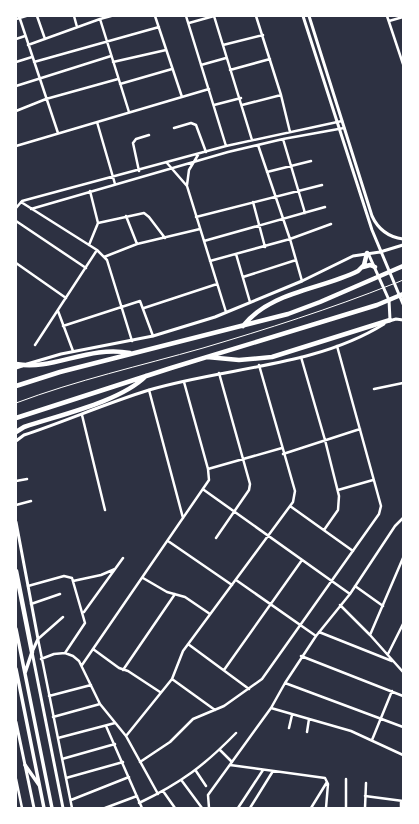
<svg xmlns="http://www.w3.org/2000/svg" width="419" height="824" font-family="Figtree,sans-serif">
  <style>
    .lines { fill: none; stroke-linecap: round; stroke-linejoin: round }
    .service { stroke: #fff; stroke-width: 1 }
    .minor { stroke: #fff; stroke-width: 2.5 }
    .tertiary { stroke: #fff; stroke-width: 3 }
    .secondary { stroke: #fff; stroke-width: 3.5 }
    .motorway { stroke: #fff; stroke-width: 4.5 }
  </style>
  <rect width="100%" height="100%" fill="#2d3142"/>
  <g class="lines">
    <path class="service" d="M396 283 403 280
      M16 403C77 380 140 366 203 348 267 329 330 309 393 284"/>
    <path class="minor" d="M19 16 58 133
      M37 16 45 39
      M74 16 77 27
      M111 16 100 19 129 112
      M155 16 182 97
      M186 16 226 146
      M214 16 252 140
      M256 16 281 95 290 132
      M387 16 403 64
      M16 19 26 16
      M389 21 403 17
      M189 23 214 16
      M16 39 25 36
      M28 45 100 19
      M223 45 263 35
      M16 62 32 57
      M34 62 159 27
      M113 62 166 50
      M201 65 226 58
      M230 70 270 59
      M120 84 172 69
      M16 86 111 56
      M214 105 241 98
      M242 105 281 95
      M16 111 46 99 118 79
      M97 122 115 184
      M174 128 191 123 196 125 206 152
      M283 139 305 213
      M258 145 290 239 302 281
      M16 146 209 89
      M167 163 187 186 226 312
      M139 171 133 143 136 139 149 135
      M267 172 311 161
      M187 185 189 170 198 155
      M21 202 97 250 107 260 132 341
      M253 202 265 247
      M16 208 22 201 226 146 342 121
      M31 209 228 152 283 139 344 128
      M126 216 137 244
      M196 217 322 185
      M16 221 86 268
      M98 223 144 213 149 217 165 238
      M204 241 325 207
      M89 245 98 223 90 191
      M236 254 250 302
      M104 257 137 244 200 229
      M210 261 290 239 331 224
      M16 263 66 298
      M243 277 296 260
      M144 308 217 284
      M58 311 73 351
      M63 326 140 301 153 336
      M35 345 97 250
      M301 357 325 440 339 496 338 510 324 530
      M374 389 403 383
      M149 390 183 518
      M82 415 105 510
      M283 454 360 429
      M208 469 282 448
      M16 481 27 479
      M204 490 350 594
      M338 490 373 480
      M16 505 31 501
      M290 506 353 551
      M216 538 249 490 250 484 219 373
      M168 541 232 585
      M143 578 167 592 185 597 210 614
      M236 580 316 636
      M73 581 101 575 115 569
      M28 586 64 576 72 578 85 623 65 653
      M355 586 383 606
      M31 604 60 594
      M340 605 370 635 403 672
      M84 612 123 558
      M63 617 38 639 72 808
      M319 632 392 661
      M370 635 403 558
      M188 644 249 689
      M93 649 119 668 128 671 160 692
      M388 654 403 624
      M301 656 403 696
      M41 659 54 654 65 653 73 656 79 661 100 704 126 736 158 794
      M82 665 209 480 208 469 184 382
      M123 670 175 594
      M224 670 302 560
      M172 679 215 710
      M285 683 403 727
      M49 696 91 685
      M271 708 351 731 403 755
      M53 717 100 704
      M106 726 142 808
      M289 728 292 715
      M307 732 309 719
      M126 736 172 679 183 651 293 502 295 491 259 365
      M58 738 115 723
      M372 740 392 691
      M220 750 232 762
      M62 759 115 744
      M140 762 170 742 193 719 224 706 262 679 379 514 381 506 337 346
      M230 765 325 778 328 784 326 808
      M196 771 206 786
      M66 778 123 762
      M16 779 22 808
      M346 779V808
      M182 781 202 808
      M163 791 175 808
      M365 796 403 801
      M71 800 129 777
      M139 803C181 783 205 765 236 733
      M105 808 137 796
      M209 808 208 795 271 708 285 683 316 636 350 594 395 526 403 518
      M238 808 263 770
      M250 808 273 771
      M311 808 327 782
      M365 808 366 783
      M401 808V801"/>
    <path class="tertiary" d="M303 16 372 230 403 304
      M309 16 372 216C378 229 388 237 403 239
      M368 253 389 300 390 320
      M389 321 396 319 403 320
      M27 364 61 354 153 336 215 317 302 281 353 256 380 252 403 245
      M16 368 22 366
      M16 441 24 435C66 421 107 403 149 390 226 367 315 367 384 324
      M16 522 38 639 32 652 63 808
      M16 722 34 808"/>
    <path class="secondary" d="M16 629 52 808
      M16 669 44 808
      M25 673 32 652
      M25 765 39 785"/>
    <path class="motorway" d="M363 267 370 265 375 267
      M243 326C271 291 320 290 358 271L364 265 367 253
      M207 357 239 360 272 357 390 320
      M16 364C53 371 88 345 130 353
      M16 386 60 372 288 314 320 302 403 266
      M16 418 171 368 377 305 403 294
      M16 432 24 427C59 415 120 402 146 376
      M16 571 32 652"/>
  </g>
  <rect width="419" height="824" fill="none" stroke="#ffffff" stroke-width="34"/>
</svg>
